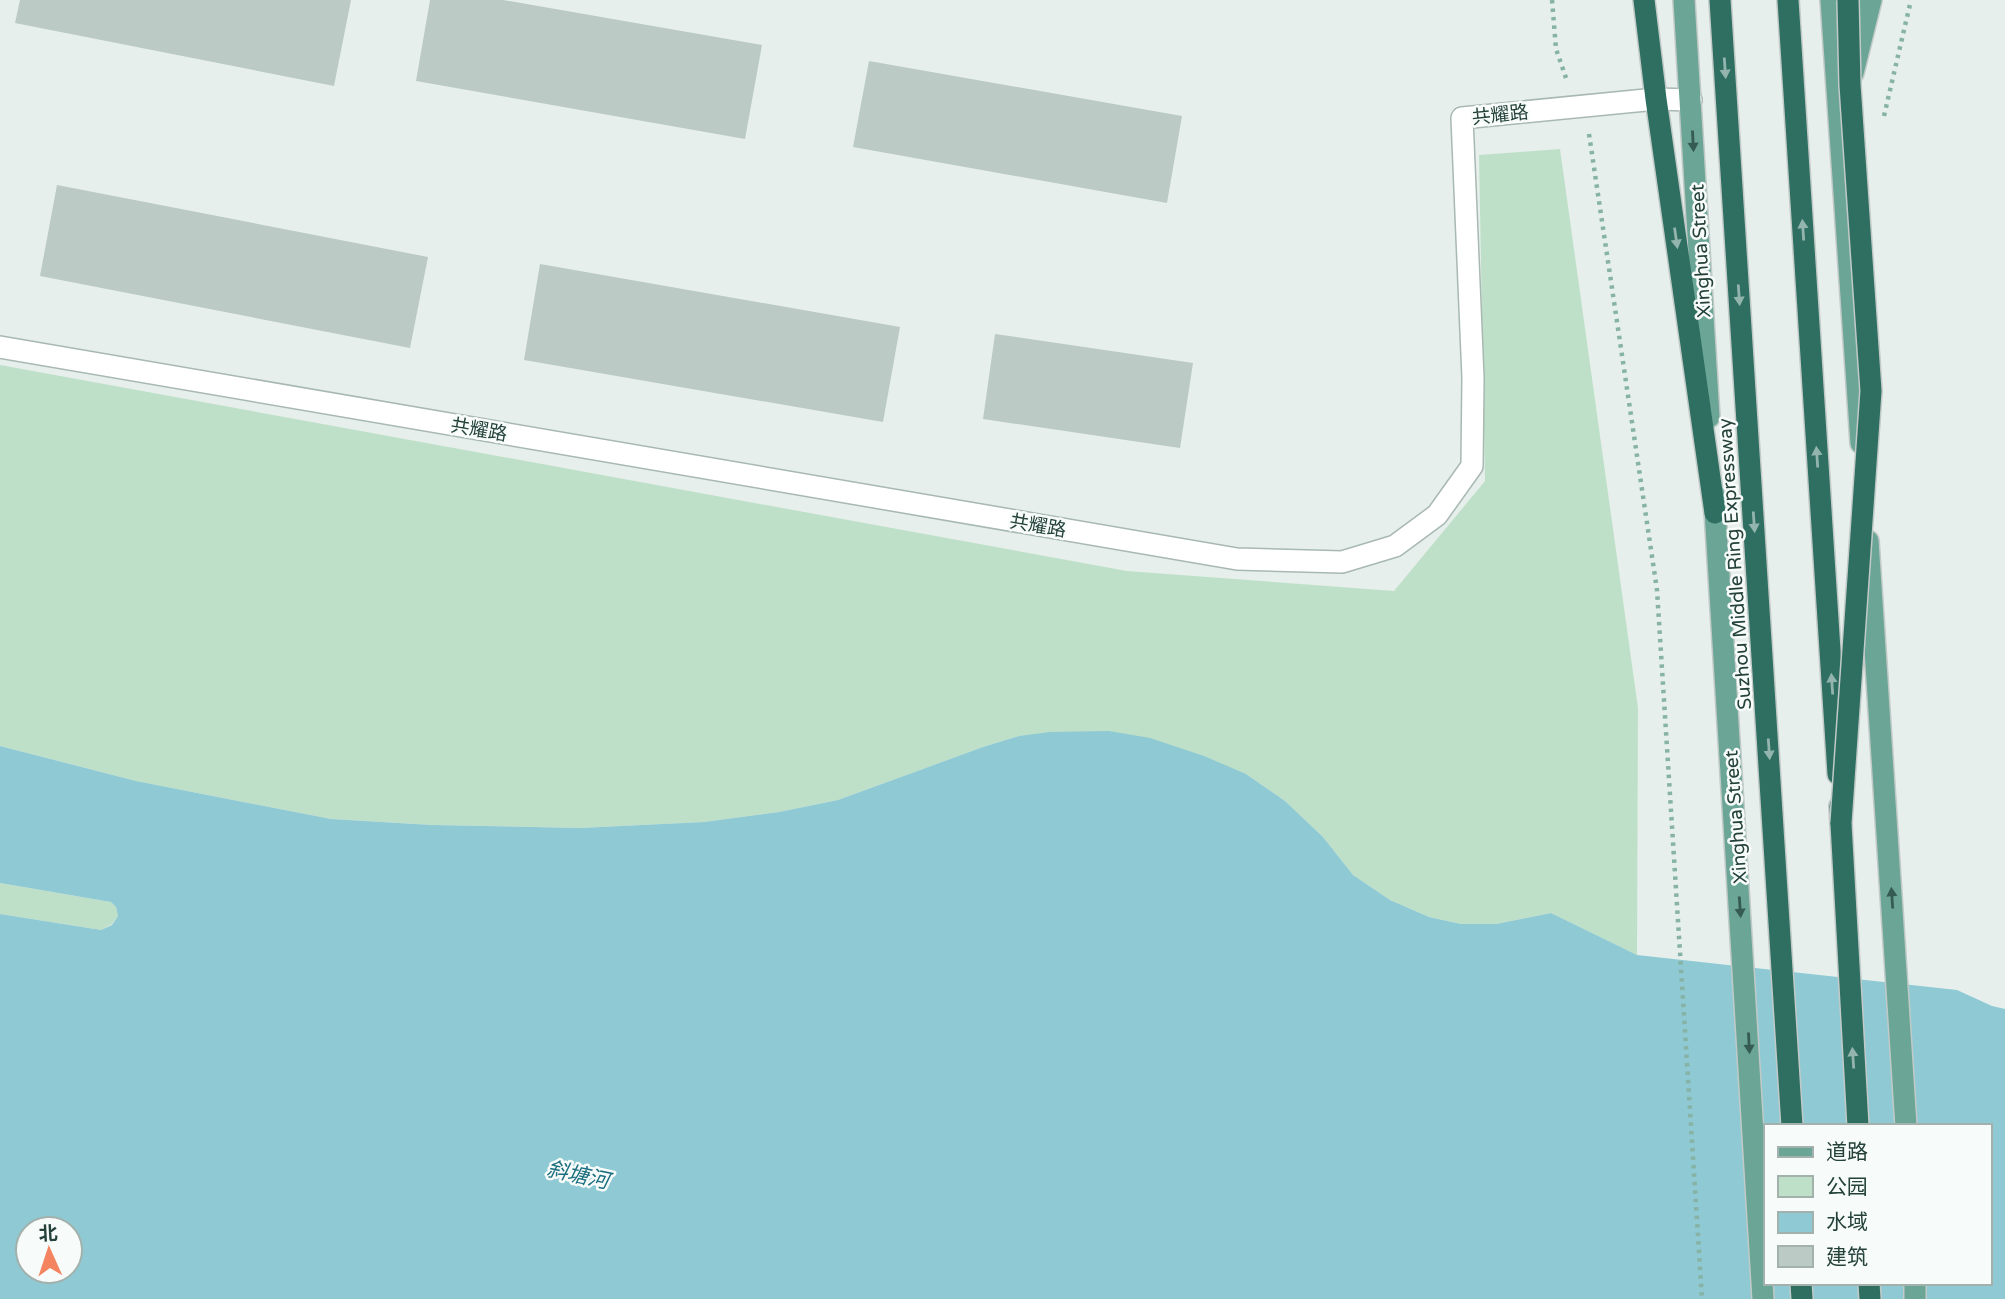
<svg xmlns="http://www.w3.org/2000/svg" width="2005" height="1299" font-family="'Varela Round','Noto Sans SC',sans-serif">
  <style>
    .green { fill: #bfe0c8 }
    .water { fill: #8ec9d4; fill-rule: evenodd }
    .building { fill: #bbcac4 }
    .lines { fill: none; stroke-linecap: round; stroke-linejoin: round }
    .minor-casing { stroke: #a8b8b2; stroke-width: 24 }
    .major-casing { stroke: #c2cac8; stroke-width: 24 }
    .highway-casing { stroke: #c2cac8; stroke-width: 24 }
    .path { stroke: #86b3a5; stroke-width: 4.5; stroke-dasharray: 3.5 5; stroke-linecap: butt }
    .minor { stroke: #fff; stroke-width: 21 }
    .major { stroke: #6aa596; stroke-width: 21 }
    .highway { stroke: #2f6f62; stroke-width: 21 }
    .highway-bridge-casing { stroke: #c2cac8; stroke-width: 24; stroke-linecap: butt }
    .highway-bridge { stroke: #2f6f62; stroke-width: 21 }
    .oneway { fill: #93b5ae }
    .oneway2 { fill: #365b51 }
    .labels { text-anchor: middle; stroke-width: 5; stroke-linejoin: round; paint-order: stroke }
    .street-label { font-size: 19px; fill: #24423a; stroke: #f7fbf9 }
    .water-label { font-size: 21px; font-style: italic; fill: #1c6f80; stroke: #f7fbf9 }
  </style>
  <rect width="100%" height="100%" fill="#e6efeb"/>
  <path class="green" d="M1560 149 1638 708 1637 955 1551 913 1496 924H1461L1429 917 1390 900 1353 875 1323 837 1285 801 1246 774 1019 736 983 747 838 800 779 812 704 822 580 828 432 825 331 819 136 781 0 746V365L1127 571 1394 591 1485 481 1479 155Z
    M0 883 111 902 116 907 118 916 112 924 101 930 0 914Z"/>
  <path class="water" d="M1109 731 1150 738 1204 756 1246 774 1285 801 1323 837 1353 875 1390 900 1429 917 1461 924H1496L1551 913 1637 955 1957 990 1992 1006 2005 1009V1299H0V914L101 930 112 925 118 916 116 907 111 902 0 883V746L136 781 331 819 432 825 580 828 704 822 779 812 838 800 983 747 1019 736 1050 732ZM1765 1126H1989V1283H1765ZM28 1229H70V1271H28Z"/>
  <path class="building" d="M20 0H351L334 86 15 23Z
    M430 0H503L762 45 745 139 416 81Z
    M869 61 1182 116 1167 203 853 147Z
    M57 185 428 257 410 348 40 276Z
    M540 264 900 327 883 422 524 360Z
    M995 334 1193 363 1180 448 983 419Z"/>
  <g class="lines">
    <g class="minor-casing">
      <path id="minor" d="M0 347 1237 559 1342 562 1395 546 1437 515 1472 466 1473 378 1462 118 1656 99 1691 100"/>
    </g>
    <g class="major-casing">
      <path id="major" d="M1684 0 1709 417
        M1831 0 1861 443
        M1853 73 1871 0
        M1714 494 1763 1299
        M1868 541 1906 1126
        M1915 1283V1299"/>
    </g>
    <g class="highway-casing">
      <path id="highway" d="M1644 0 1656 99 1715 513
        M1720 0 1792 1126
        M1788 0 1838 774
        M1840 806 1858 1126
        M1801 1283 1802 1299
        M1869 1283 1870 1299"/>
    </g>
    <path class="path" d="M1552 0 1556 49 1566 78
      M1884 116 1911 0
      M1589 134 1657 590 1702 1299"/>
    <use href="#minor" class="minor"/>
    <use href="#major" class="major"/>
    <use href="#highway" class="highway"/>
    <g class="highway-bridge-casing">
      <path id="highway-bridge" d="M1841 823 1871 391 1850 85 1848 0"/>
    </g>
    <use href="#highway-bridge" class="highway-bridge"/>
  </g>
  <defs><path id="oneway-solid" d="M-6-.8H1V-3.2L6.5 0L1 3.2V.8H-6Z" transform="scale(1.75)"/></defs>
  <g class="oneway">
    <use href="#oneway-solid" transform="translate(1725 68) rotate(86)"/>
    <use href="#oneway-solid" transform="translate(1803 230) rotate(-94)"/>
    <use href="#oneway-solid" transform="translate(1676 238) rotate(82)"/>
    <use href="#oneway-solid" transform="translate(1739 295) rotate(86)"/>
    <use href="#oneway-solid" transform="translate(1817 457) rotate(-94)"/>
    <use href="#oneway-solid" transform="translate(1754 522) rotate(86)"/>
    <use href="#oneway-solid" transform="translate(1832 684) rotate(-94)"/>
    <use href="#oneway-solid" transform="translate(1769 749) rotate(86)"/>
    <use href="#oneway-solid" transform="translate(1853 1058) rotate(-94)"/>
  </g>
  <g class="oneway2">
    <use href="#oneway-solid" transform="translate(1693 141) rotate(87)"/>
    <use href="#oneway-solid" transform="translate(1892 898) rotate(-94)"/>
    <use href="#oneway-solid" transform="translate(1740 907) rotate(86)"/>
    <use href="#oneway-solid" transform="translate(1749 1043) rotate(87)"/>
  </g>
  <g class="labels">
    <g class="street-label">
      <text transform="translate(1500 114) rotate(-6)" y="7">共耀路</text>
      <text transform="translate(1700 251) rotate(-93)" y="7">Xinghua Street</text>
      <text transform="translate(479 429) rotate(10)" y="7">共耀路</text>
      <text transform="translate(1038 525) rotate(10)" y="7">共耀路</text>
      <text transform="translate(1734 564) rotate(-94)" y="7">Suzhou Middle Ring Expressway</text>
      <text transform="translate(1735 817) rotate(-94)" y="7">Xinghua Street</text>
    </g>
    <g class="water-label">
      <text transform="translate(578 1175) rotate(12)" y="7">斜塘河</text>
    </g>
  </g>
  <rect x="1764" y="1124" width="228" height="161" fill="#f7fbf9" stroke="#a3b1ad" stroke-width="2"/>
  <rect x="1778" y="1147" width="35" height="10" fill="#6aa596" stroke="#a3b1ad" stroke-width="2"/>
  <text x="1826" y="1159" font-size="21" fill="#24423a">道路</text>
  <rect x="1778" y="1176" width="35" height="21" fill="#bfe0c8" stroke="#a3b1ad" stroke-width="2"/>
  <text x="1826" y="1194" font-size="21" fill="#24423a">公园</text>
  <rect x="1778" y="1212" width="35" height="21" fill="#8ec9d4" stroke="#a3b1ad" stroke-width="2"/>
  <text x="1826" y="1229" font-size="21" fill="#24423a">水域</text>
  <rect x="1778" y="1246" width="35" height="21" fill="#bbcac4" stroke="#a3b1ad" stroke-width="2"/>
  <text x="1826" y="1264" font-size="21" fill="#24423a">建筑</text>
  <g transform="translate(49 1250) rotate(357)"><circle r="33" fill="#f7fbf9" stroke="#a3b1ad" stroke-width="2"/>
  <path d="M0-5L12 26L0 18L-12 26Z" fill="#f4845f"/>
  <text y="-10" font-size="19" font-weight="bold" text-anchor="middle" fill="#24423a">北</text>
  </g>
</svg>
